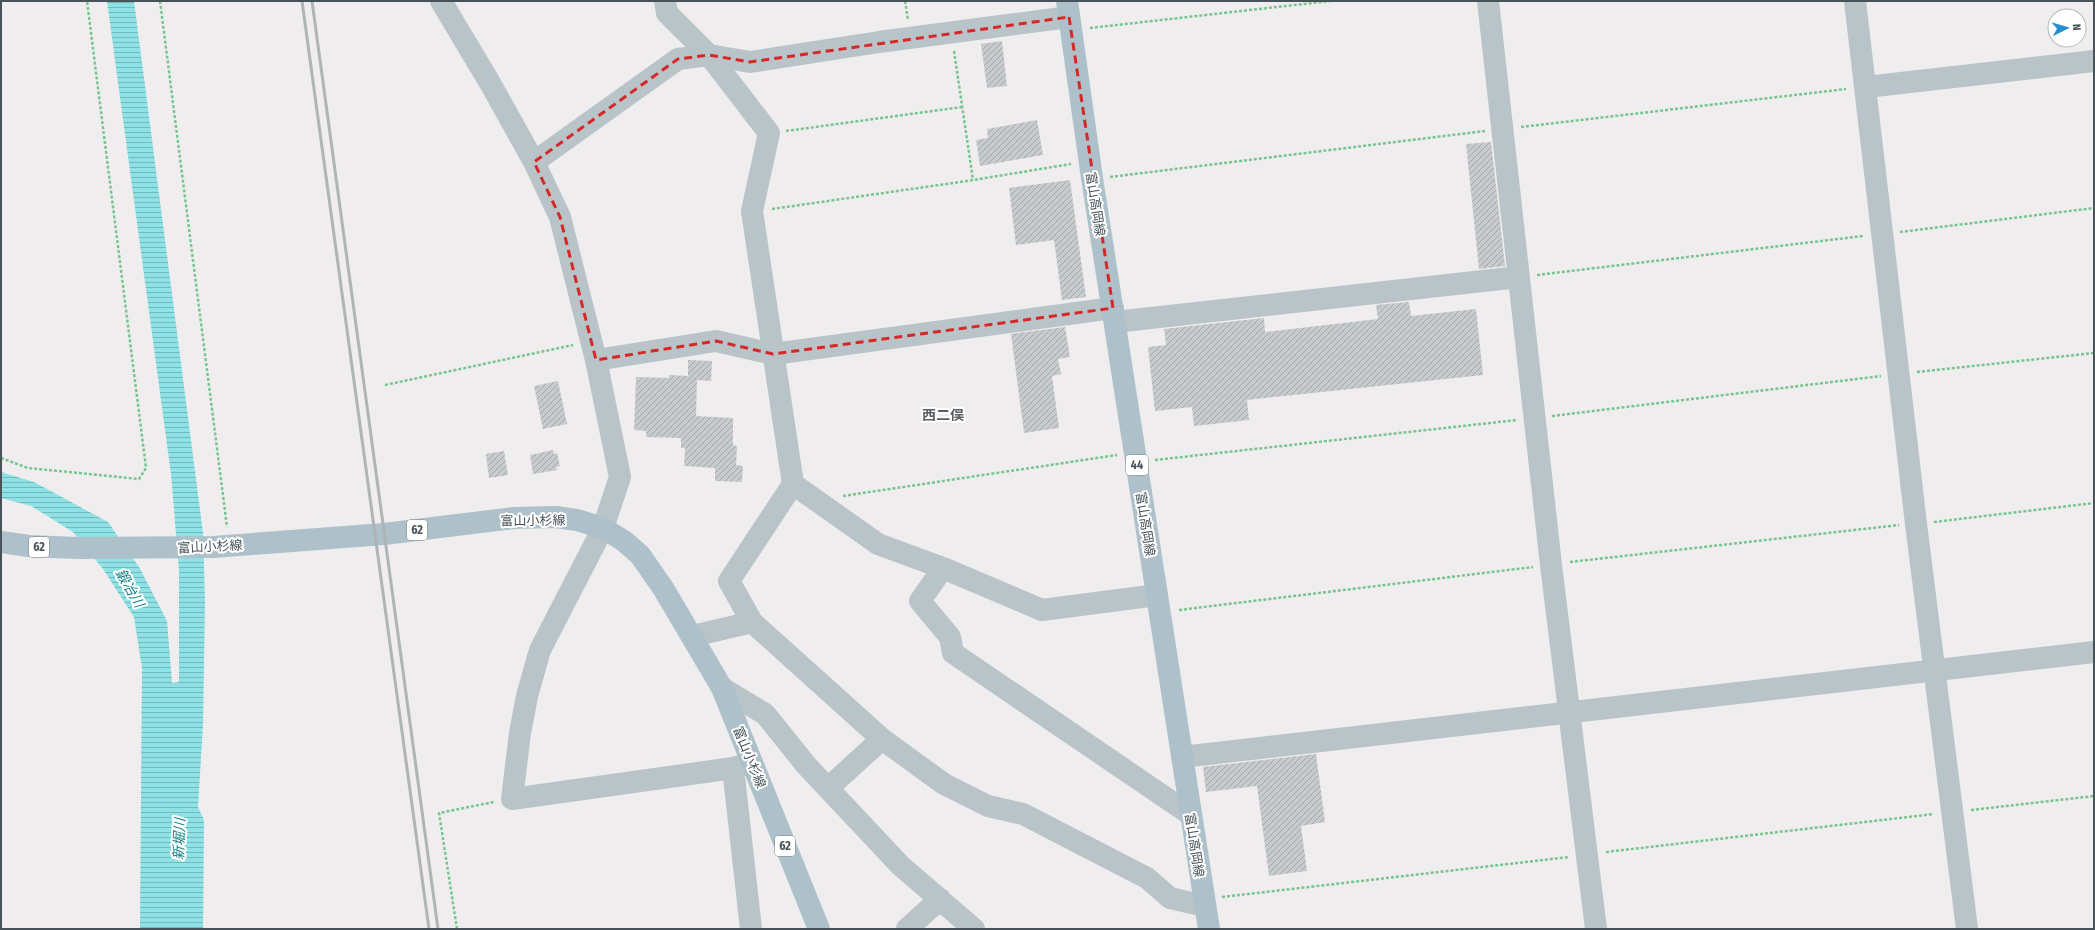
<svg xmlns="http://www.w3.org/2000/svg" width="2095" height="930" font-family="'Fira Sans Condensed','Noto Sans JP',sans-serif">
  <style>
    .water { fill: url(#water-rules) }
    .building { fill: url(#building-hatch) }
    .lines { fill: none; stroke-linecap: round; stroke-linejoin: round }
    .path { stroke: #79c592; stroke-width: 2.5; stroke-dasharray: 3 2; stroke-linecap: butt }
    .minor { stroke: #b9c4c8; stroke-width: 22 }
    .major { stroke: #aec1ca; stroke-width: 22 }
    .rail { stroke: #afb4b7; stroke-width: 3 }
    .marked { fill: none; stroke: #d62828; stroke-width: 3; stroke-dasharray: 8 5; stroke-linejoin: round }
    .labels { text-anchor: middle; stroke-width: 4; stroke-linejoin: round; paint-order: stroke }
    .shield { fill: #fff; stroke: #7e878a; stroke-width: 1 }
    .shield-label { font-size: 12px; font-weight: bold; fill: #475358 }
    .street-label { font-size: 13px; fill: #475358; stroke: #fff }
    .neighbourhood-label { font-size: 14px; font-weight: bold; fill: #5a5e61; stroke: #fff }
    .water-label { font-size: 14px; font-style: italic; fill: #178385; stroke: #fff }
  </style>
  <defs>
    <pattern id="water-rules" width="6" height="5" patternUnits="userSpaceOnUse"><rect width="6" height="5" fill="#8ee1e4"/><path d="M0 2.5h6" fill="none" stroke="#76b9bc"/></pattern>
    <pattern id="building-hatch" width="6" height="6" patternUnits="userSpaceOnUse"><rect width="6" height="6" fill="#c7cbce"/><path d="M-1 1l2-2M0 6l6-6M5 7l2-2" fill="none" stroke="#a3a7aa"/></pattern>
  </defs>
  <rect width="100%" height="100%" fill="#efeded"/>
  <path class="water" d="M107 1H134L203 533 205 601 203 725 198 807 204 820 203 929H140L142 668 134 617 103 569 73 532 31 506 1 498V472L34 482 108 522 139 567 167 621 172 683 179 682V570L171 474Z"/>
  <path class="building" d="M1002 41 1007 86 987 88 981 44Z
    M1037 120 1043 155 980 166 976 140 988 138 987 129Z
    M1491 142 1505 266 1479 269 1466 144Z
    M1070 180 1086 297 1062 300 1054 240 1016 245 1009 188Z
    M1409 302 1411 316 1476 309 1483 375 1247 400 1249 420 1194 426 1192 407 1155 411 1148 347 1166 345 1164 329 1264 318 1265 332 1378 319 1376 305Z
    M1065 327 1070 357 1058 359 1061 374 1052 376 1059 428 1024 433 1011 334Z
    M688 360 712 361 711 381 697 380 696 416 733 418V445L737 446 736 465 743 466 742 482 715 481V468L684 466 685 448H681V438L646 437V431L634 430 636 377 669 378V375L688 376Z
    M558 381 567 424 543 429 534 386Z
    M553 450 554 454 557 453 560 466 556 467 557 470 533 474 530 455Z
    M504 451 508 475 489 478 486 454Z
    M1316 754 1325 822 1301 826 1307 871 1269 876 1257 786 1206 792 1203 767Z"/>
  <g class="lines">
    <path class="path" d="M160 1 227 527
      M905 1 908 20
      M1090 28 1330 1
      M954 51 973 180
      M1521 127 1846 89
      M786 131 962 107
      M1110 177 1485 131
      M772 209 967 181 1071 164
      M1900 232 2094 208
      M1537 275 1863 236
      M1917 372 2094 353
      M385 385 573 345
      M1552 416 1881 376
      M1 458 28 468 139 479 146 468 87 1
      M1155 460 1517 420
      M843 496 1117 455
      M1934 522 2094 503
      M1570 562 1899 525
      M1179 610 1533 567
      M1971 810 2094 796
      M1606 852 1934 814
      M1222 897 1569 857
      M457 929 439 813 494 802"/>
    <path class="minor" d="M441 1 490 83 534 162 560 217 596 360 620 477 603 528 540 650 527 696 520 733 512 799 733 768 752 763
      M665 1 667 13 709 55 769 133 752 211 793 484 729 581 752 622
      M1488 1 1551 565 1596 929
      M1855 1 1916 524 1967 929
      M1866 87 2094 61
      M534 162 678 59 709 55 750 62 879 42 1069 17
      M1115 322 1510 278
      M596 360 716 341 773 354 1113 308
      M793 484 878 544 943 568 1042 610 1157 595
      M943 568 920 601 950 637 953 653 1191 815
      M693 636 752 622 882 739 944 784 988 806 1023 814 1147 878 1170 898 1205 906
      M722 688 765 714 806 765 900 865 974 929
      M1182 757 2094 652
      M733 768 751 929
      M828 788 882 739
      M907 929 940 899"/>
    <path class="major" d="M1067 1 1092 178 1209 929
      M1 542 29 546 78 548 213 547 384 534 514 518 555 517 577 520 603 528 624 541 640 555 663 588 722 688 819 929"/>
    <path class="rail" d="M302 1 429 929
      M312 1 438 929"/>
  </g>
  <path class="marked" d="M1069 17 1113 308 773 354 716 341 596 360 560 217 534 162 678 59 709 55 750 62Z"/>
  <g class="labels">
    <g class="shield">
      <rect x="1126" y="455" width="22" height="20" rx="3"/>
      <rect x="407" y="520" width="20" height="20" rx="3"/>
      <rect x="29" y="537" width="20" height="20" rx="3"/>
      <rect x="775" y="836" width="20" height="20" rx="3"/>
    </g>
    <g class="shield-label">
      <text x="1137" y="469">44</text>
      <text x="417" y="534">62</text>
      <text x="39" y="551">62</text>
      <text x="785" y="850">62</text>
    </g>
    <g class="street-label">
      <text transform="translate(1096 204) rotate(81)" y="5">富山高岡線</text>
      <text transform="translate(533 520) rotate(-1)" y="5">富山小杉線</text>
      <text transform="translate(1146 524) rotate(81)" y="5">富山高岡線</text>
      <text transform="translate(210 546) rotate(-3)" y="5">富山小杉線</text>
      <text transform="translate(750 757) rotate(68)" y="5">富山小杉線</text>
      <text transform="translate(1195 845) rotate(81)" y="5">富山高岡線</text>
    </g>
    <g class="neighbourhood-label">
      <text x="943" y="420">西二俣</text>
    </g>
    <g class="water-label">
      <text transform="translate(130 588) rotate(60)" y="5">鍛冶川</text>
      <text transform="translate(179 839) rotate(-88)" y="5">新堀川</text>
    </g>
  </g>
  <rect width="2095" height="930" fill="none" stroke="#475358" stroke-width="4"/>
  <g transform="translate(2067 28) rotate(85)"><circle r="19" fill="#ffffff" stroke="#b5babc"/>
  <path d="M0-3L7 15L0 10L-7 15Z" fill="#288fcf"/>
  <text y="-6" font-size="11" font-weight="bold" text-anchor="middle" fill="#475358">N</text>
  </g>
</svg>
